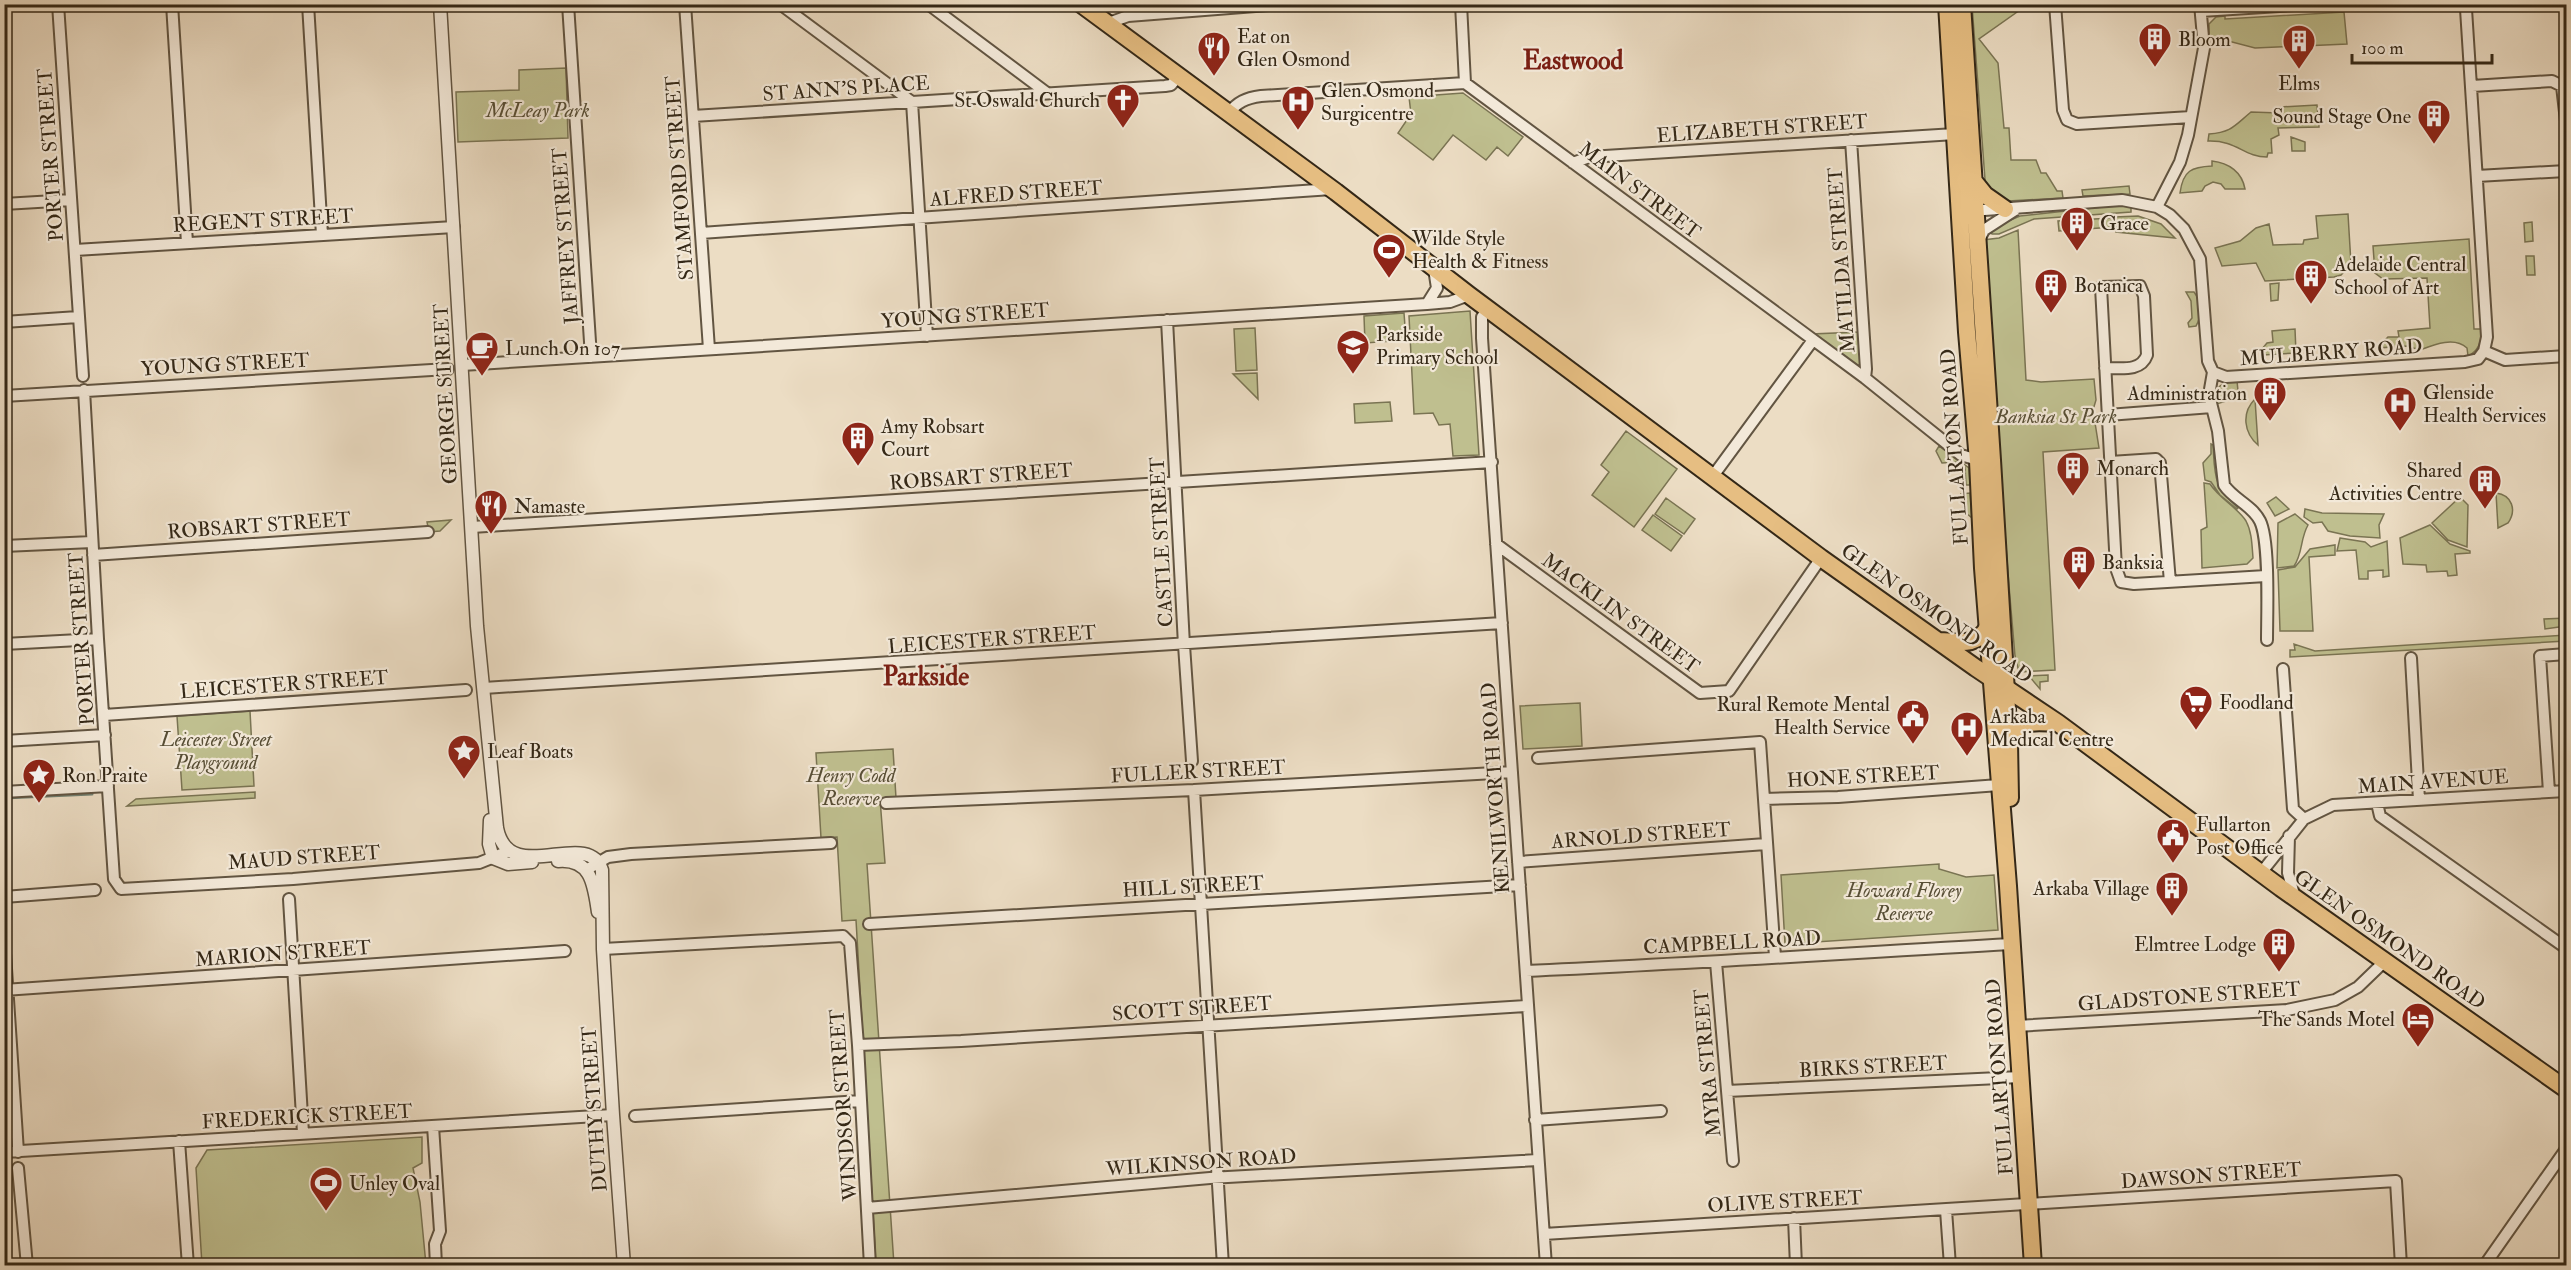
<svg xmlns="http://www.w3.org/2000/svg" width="2571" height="1270" font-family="'IM FELL Double Pica',serif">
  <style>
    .green { fill: #bfbf8f; stroke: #7a7453; stroke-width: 1.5 }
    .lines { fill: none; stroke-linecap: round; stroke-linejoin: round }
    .stream { stroke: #718173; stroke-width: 3 }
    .minor-casing { stroke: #625542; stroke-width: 14 }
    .tertiary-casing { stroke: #625542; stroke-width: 15 }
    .primary-casing { stroke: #342817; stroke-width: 20 }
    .trunk-casing { stroke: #342817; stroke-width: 20 }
    .minor { stroke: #f3e9d9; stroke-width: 10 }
    .tertiary { stroke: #f3e9d9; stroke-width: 12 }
    .primary { stroke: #e6be82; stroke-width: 16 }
    .trunk { stroke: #e6be82; stroke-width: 16 }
    .labels { text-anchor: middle; stroke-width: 4.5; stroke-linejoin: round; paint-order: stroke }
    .poi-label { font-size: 20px; fill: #342817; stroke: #f3e9d9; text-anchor: start }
    .street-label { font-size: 20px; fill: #342817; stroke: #f3e9d9 }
    .park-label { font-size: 20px; font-style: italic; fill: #574e35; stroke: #f3e9d9 }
    .district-label { font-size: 26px; font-weight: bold; fill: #7a1f14; stroke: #f3e9d9 }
  </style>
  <rect width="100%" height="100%" fill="#ecddc4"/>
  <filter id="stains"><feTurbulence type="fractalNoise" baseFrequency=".00333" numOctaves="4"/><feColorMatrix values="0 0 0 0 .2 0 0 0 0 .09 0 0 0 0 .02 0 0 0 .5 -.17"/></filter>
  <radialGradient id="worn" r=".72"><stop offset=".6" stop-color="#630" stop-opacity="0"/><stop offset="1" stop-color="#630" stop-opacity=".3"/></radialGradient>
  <path class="green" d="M1972 5H2027L1979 39 1998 63 2004 128H2009L2011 160H2036L2041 173H2046L2057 191H2062L2063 198 2008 201 1986 193Z
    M2344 12 2347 44 2255 48 2209 36V24L2216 17 2225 16V19Z
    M566 68 568 138 458 142 456 92 519 90V70Z
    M1463 93 1523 137 1508 156 1497 147 1486 160 1453 135 1433 160 1398 133 1411 114 1409 97Z
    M2317 105 2319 127 2278 128 2279 135 2271 139 2272 153H2268L2267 157C2244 157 2237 140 2208 141L2209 134C2232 132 2234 126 2251 112L2280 113V107Z
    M2291 137 2305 142V151H2292Z
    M2212 161C2229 163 2242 172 2245 189H2225L2221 184 2213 182 2205 186 2202 191 2180 193C2183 170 2192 167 2212 166Z
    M2129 186 2130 194 2083 196 2082 190Z
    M2120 205 2131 206V212L2034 219 1999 234H1992L1989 229 2020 216Z
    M2348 214 2351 264 2341 275 2334 277 2265 281 2256 263 2222 266 2215 248 2240 241 2256 228 2269 224 2273 245 2303 244 2304 240 2318 238 2316 216Z
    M2138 216 2161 224 2175 238 2116 232 2115 217Z
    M2112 218 2113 227 2059 231 2058 221Z
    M2532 222 2533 241 2525 242 2524 223Z
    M2018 230 2026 380 2041 382 2094 379 2096 400 2093 410 2099 448 2043 452 2055 670 2019 672 2015 656 2009 586 1983 240 1999 238Z
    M2469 239 2474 329H2482C2482 340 2479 351 2468 356L2467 348C2454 336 2433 345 2420 350L2407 346 2377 348 2388 337H2399L2398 331 2430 328 2427 278 2383 279 2375 273 2373 246Z
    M2526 256H2534L2535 275H2527Z
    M2279 283 2278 300 2271 301 2270 284Z
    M2186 292H2194C2201 301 2202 316 2196 326L2189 327 2188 323 2192 318 2191 301Z
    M1470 311 1479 455 1453 456 1450 424 1439 425 1433 413 1414 414 1409 316Z
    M1404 313 1406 340 1365 343 1364 316Z
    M1255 328 1257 370 1236 371 1234 329Z
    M2295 329 2296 353 2263 355 2262 349 2267 343 2273 342 2272 331Z
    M1859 332 1861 371 1812 334Z
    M1257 373 1258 399 1233 374Z
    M2237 381 2238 391 2226 401 2216 404C2213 387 2221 382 2237 381Z
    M2255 399 2258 445C2244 433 2241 413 2255 399Z
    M1390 402 1392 421 1355 423 1354 404Z
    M1626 431 1677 469 1634 527 1592 495 1609 472 1601 465Z
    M2211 444 2213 445C2215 478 2213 484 2238 508L2237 509 2220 495 2211 482 2205 480 2203 463 2211 454Z
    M1939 446 1969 468 1970 485H1966L1965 467 1958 468 1957 462 1942 463 1936 451Z
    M2204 483 2210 484C2219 498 2239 509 2246 521 2252 532 2252 546 2253 558L2247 564 2202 568 2201 530 2207 527Z
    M1970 493 1972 518 1964 511 1961 494Z
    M2496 493C2512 495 2517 510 2508 523L2498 528Z
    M2276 497 2289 509 2275 516 2267 503Z
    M2460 497 2468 505 2467 547 2448 540 2432 523Z
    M1666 498 1695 519 1684 534 1655 514Z
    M2305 509 2322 513 2384 514 2379 525 2380 538 2350 536 2328 531 2322 522 2313 523 2304 517Z
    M2295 514 2308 525C2300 539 2303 553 2294 566L2277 568 2278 523Z
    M1653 515 1682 536 1671 551 1642 530Z
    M451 520 440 531 429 532 427 522Z
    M2430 525 2450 544 2470 551V553L2455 554 2457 575 2448 576 2447 571 2427 572 2426 565 2403 564 2400 538Z
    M2340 538 2365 542 2371 547 2387 541 2389 576 2383 577V570L2368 571V579H2359L2356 550 2337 551Z
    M2335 545V555L2309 557 2313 631H2280L2278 570 2295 567 2310 549Z
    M2566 618V626L2545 629 2544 619Z
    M2566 635V641L2290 657V650H2295L2294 644 2315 651Z
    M2048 675V681L2040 682V689L2029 676Z
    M1580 703 1582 746 1523 749 1520 706Z
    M250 711 254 786 182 790 177 716Z
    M893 749 896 798 880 799 885 863 867 864 894 1265H876L856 920 842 921 837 837 821 838 816 753Z
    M255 792V798L127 806 136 799Z
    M1939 864V869L1966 877 1994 875 1998 930 1785 944 1781 875Z
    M422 1137V1163L413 1168 420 1202 426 1265H202L196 1168 207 1150Z"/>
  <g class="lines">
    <path class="stream" d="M4 798 92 794"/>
    <g class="minor-casing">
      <path id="minor" d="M58 4 83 376
        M172 4 187 243
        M308 4 322 235
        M568 4 591 357
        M685 4 709 349
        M780 4 912 102 927 336
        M928 4 1047 93
        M1461 4 1465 83
        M2055 4 2063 110 2067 120 2077 124 2191 117
        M2464 4 2466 9 2487 337 2484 351
        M2201 11 2310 4
        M1106 24 1128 16 1280 4
        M2472 86 2552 81 2562 86 2566 121
        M1228 114C1237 102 1246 98 1261 96L1465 83 1865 378 1961 455 1981 461
        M693 116 1165 86 1171 85 1178 77
        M1851 140 1866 369 1865 378
        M1573 163 1589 157 1955 134
        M2477 176 2566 171
        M4 204 71 200
        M2157 207 2180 162 2188 135 2204 48 2200 4
        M1970 211 2122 200 2157 207 2170 215 2184 229 2200 259 2208 361 2213 372 2226 377 2465 362 2478 359 2484 351 2505 360 2566 356
        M701 233 1332 189
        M1978 242 1984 230 2015 210
        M75 250 454 227
        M1427 304 1437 288 1434 269
        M1488 309 1482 317V338L1546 1266
        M1167 320 1184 645 1192 761
        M4 322 78 317
        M462 365 1427 304 1450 302 1469 295
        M2105 368C2121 368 2141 372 2147 355L2144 296 2140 286 2101 287 2116 568 2121 582 2134 584 2266 576
        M2213 372 2209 395 2218 431 2224 485C2233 499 2252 505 2260 521 2270 541 2267 615 2267 640
        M84 390 98 639 114 879 121 889 293 879 479 863 509 851
        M4 396 448 369
        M2108 415 2212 407
        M2110 462 2156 459 2160 463 2170 582
        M1713 476 1813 340
        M472 527 1492 462
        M1496 544 1700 693 1729 691 1821 558
        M4 546 92 542
        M93 555 428 532
        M4 644 98 639
        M2411 658 2419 800
        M2283 669 2293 809 2304 819 2333 805 2566 791
        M484 688 1502 623
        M104 715 466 690
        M4 741 105 735
        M1538 758 1760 742 1775 957
        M1194 790 1223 1266
        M4 792 108 786
        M2549 792 2540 656 2566 654
        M1764 799 1838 797 1999 785
        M886 803 1194 790 1512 772
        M2377 803 2380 816 2566 948
        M2289 836 2288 873 2295 898
        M1518 862 1766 844
        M586 870 608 857 631 854 831 843
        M2261 873 2304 819
        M4 897 95 890
        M289 899 303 1133
        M869 924 1520 885
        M4 938 18 1152
        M603 949 843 936 850 943 858 1045 870 1266
        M1716 962 1733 1161
        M1526 971C1688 964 1850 953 2011 944
        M4 990 565 951
        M2017 1026 2287 1010 2335 1000 2358 987 2385 961
        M858 1045 961 1041 1527 1006
        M1727 1091 2020 1077
        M635 1116 860 1101
        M1535 1120 1661 1111
        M433 1126 440 1231 435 1244 436 1266
        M179 1141 188 1266
        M4 1152 613 1115
        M18 1168 27 1266
        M867 1208 1210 1178 1538 1160
        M1946 1210 1950 1266
        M1794 1218 1796 1266
        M1544 1234 2396 1181 2401 1266
        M2484 1266 2566 1149"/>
    </g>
    <g class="tertiary-casing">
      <path id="tertiary" d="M440 4 477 626 497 828C509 889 588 826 602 870L603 949 613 1115 624 1266
        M490 820 489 844 493 858 508 864 532 862
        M558 861C592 858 594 886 598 912"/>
    </g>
    <g class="primary-casing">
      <path id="primary" d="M1947 4 1967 332 1978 461 1983 568 2008 886 2033 1266
        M1962 4 1992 460 2009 742 2010 798
        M1973 180 1985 195 2005 209"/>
    </g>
    <g class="trunk-casing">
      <path id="trunk" d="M1081 4 1336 192 1469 295 1821 558 1976 668 2058 723 2281 888 2566 1089
        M1940 641C1959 642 1977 647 1988 627
        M2009 742C2022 718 2032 722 2057 723"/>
    </g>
    <use href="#minor" class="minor"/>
    <use href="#tertiary" class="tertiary"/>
    <use href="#primary" class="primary"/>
    <use href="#trunk" class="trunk"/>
  </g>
  <defs>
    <g id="building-pin" transform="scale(1.725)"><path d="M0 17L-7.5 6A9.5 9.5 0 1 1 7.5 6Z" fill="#8f2418" stroke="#f3e9d9"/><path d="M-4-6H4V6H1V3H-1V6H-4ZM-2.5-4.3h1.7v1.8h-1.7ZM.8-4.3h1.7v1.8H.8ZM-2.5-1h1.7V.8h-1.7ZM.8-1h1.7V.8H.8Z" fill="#fff"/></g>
    <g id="restaurant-pin" transform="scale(1.725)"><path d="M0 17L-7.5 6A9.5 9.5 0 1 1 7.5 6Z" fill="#8f2418" stroke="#f3e9d9"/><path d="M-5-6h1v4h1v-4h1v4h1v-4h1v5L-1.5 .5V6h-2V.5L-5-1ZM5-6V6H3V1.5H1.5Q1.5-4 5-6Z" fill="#fff"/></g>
    <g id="church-pin" transform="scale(1.725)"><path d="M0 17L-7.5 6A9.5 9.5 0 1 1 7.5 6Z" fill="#8f2418" stroke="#f3e9d9"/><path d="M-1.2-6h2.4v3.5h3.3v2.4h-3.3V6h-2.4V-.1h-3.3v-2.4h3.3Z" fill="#fff"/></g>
    <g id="hospital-pin" transform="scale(1.725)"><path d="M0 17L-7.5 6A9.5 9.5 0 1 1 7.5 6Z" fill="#8f2418" stroke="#f3e9d9"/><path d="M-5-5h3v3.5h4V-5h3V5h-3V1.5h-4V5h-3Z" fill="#fff"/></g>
    <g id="stadium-pin" transform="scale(1.725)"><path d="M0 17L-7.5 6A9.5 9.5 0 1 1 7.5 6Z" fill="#8f2418" stroke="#f3e9d9"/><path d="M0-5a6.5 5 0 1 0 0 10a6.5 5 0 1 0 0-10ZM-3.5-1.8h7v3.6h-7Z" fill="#fff"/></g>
    <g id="school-pin" transform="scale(1.725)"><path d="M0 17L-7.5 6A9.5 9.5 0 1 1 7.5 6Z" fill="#8f2418" stroke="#f3e9d9"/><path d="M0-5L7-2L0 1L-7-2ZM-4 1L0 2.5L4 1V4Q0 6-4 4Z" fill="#fff"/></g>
    <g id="cafe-pin" transform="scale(1.725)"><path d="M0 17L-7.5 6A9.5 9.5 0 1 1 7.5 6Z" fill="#8f2418" stroke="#f3e9d9"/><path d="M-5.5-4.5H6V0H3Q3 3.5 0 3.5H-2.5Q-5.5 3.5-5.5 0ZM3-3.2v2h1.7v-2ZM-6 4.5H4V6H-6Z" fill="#fff"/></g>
    <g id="supermarket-pin" transform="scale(1.725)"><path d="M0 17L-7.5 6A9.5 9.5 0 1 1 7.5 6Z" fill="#8f2418" stroke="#f3e9d9"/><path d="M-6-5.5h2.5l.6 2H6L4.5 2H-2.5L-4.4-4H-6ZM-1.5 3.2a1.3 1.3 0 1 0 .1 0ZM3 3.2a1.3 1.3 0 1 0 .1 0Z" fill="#fff"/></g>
    <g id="civic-pin" transform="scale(1.725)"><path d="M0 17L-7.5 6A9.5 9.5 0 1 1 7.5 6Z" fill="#8f2418" stroke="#f3e9d9"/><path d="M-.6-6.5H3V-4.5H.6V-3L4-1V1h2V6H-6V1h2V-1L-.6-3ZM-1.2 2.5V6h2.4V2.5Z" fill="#fff"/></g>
    <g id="sight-pin" transform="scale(1.725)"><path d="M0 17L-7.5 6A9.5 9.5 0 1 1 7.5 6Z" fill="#8f2418" stroke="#f3e9d9"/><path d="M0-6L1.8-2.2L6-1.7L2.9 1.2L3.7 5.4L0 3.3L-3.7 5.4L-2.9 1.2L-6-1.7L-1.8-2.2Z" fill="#fff"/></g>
    <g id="hotel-pin" transform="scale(1.725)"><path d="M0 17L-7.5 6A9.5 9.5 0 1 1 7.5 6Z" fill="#8f2418" stroke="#f3e9d9"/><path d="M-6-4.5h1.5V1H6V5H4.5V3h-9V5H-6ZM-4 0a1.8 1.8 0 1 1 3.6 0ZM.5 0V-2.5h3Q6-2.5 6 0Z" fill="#fff"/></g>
  </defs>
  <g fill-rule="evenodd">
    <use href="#building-pin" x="2155" y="39"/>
    <use href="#building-pin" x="2299" y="41"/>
    <use href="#restaurant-pin" x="1214" y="48"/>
    <use href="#church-pin" x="1123" y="100"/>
    <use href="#hospital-pin" x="1298" y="102"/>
    <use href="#building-pin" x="2434" y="116"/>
    <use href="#building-pin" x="2077" y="223"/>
    <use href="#stadium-pin" x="1389" y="250"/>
    <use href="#building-pin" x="2311" y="276"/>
    <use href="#building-pin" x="2051" y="285"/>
    <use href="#school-pin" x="1353" y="346"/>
    <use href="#cafe-pin" x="482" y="348"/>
    <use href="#building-pin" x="2270" y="393"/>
    <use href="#hospital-pin" x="2400" y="403"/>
    <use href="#building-pin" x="858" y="438"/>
    <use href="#building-pin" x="2073" y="468"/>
    <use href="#building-pin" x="2485" y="481"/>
    <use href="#restaurant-pin" x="491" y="506"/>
    <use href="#building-pin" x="2079" y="562"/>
    <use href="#supermarket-pin" x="2196" y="702"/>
    <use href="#civic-pin" x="1913" y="716"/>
    <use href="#hospital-pin" x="1967" y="728"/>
    <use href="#sight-pin" x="464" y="751"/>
    <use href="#sight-pin" x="39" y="775"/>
    <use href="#civic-pin" x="2173" y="835"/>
    <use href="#building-pin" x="2172" y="888"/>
    <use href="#building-pin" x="2279" y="944"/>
    <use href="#hotel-pin" x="2418" y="1019"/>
    <use href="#stadium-pin" x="326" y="1183"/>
  </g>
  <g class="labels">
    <g class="poi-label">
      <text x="1237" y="43">Eat on<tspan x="1237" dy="23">Glen Osmond</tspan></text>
      <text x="2178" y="46">Bloom</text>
      <text x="2299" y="90" text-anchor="middle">Elms</text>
      <text x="1321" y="97">Glen Osmond<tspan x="1321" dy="23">Surgicentre</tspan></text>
      <text x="1100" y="107" text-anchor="end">St Oswald Church</text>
      <text x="2411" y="123" text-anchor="end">Sound Stage One</text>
      <text x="2100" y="230">Grace</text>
      <text x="1412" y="245">Wilde Style<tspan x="1412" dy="23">Health &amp; Fitness</tspan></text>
      <text x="2334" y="271">Adelaide Central<tspan x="2334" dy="23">School of Art</tspan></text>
      <text x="2074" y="292">Botanica</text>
      <text x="1376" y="341">Parkside<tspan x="1376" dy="23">Primary School</tspan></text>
      <text x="505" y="355">Lunch On 107</text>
      <text x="2423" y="399">Glenside<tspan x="2423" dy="23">Health Services</tspan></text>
      <text x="2247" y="400" text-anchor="end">Administration</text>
      <text x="881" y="433">Amy Robsart<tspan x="881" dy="23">Court</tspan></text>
      <text x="2096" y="475">Monarch</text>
      <text x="2462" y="477" text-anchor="end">Shared<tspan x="2462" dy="23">Activities Centre</tspan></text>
      <text x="514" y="513">Namaste</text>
      <text x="2102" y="569">Banksia</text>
      <text x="2219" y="709">Foodland</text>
      <text x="1890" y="711" text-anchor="end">Rural Remote Mental<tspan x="1890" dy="23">Health Service</tspan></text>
      <text x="1990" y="723">Arkaba<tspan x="1990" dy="23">Medical Centre</tspan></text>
      <text x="487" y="758">Leaf Boats</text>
      <text x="62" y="782">Ron Praite</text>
      <text x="2196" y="831">Fullarton<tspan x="2196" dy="23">Post Office</tspan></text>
      <text x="2149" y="895" text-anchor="end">Arkaba Village</text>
      <text x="2256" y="951" text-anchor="end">Elmtree Lodge</text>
      <text x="2395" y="1026" text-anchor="end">The Sands Motel</text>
      <text x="349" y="1190">Unley Oval</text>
    </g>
    <g class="street-label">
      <text transform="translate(846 88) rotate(-4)" y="7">ST ANN'S PLACE</text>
      <text transform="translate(1762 128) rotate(-4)" y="7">ELIZABETH STREET</text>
      <text transform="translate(50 155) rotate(-94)" y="7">PORTER STREET</text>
      <text transform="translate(679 178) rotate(-94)" y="7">STAMFORD STREET</text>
      <text transform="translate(1640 190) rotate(37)" y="7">MAIN STREET</text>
      <text transform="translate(1016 193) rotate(-4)" y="7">ALFRED STREET</text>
      <text transform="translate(263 220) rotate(-3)" y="7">REGENT STREET</text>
      <text transform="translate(565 236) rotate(-94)" y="7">JAFFREY STREET</text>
      <text transform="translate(1841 260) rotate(-94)" y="7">MATILDA STREET</text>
      <text transform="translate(965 315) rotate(-4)" y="7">YOUNG STREET</text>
      <text transform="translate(2331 352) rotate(-4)" y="7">MULBERRY ROAD</text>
      <text transform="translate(225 364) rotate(-3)" y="7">YOUNG STREET</text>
      <text transform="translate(445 394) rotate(-93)" y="7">GEORGE STREET</text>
      <text transform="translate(1954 447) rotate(-94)" y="7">FULLARTON ROAD</text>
      <text transform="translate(981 476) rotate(-4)" y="7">ROBSART STREET</text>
      <text transform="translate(259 525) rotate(-4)" y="7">ROBSART STREET</text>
      <text transform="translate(1161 542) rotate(-93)" y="7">CASTLE STREET</text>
      <text transform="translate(1621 613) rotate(36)" y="7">MACKLIN STREET</text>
      <text transform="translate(1937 613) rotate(35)" y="7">GLEN OSMOND ROAD</text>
      <text transform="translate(81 639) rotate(-94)" y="7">PORTER STREET</text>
      <text transform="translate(992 639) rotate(-4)" y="7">LEICESTER STREET</text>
      <text transform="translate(284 684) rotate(-4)" y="7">LEICESTER STREET</text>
      <text transform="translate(1198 771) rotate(-3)" y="7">FULLER STREET</text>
      <text transform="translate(1863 776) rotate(-3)" y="7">HONE STREET</text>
      <text transform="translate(2433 781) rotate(-4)" y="7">MAIN AVENUE</text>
      <text transform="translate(1495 788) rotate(-94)" y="7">KENILWORTH ROAD</text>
      <text transform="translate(1641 835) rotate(-4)" y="7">ARNOLD STREET</text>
      <text transform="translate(304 857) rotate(-4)" y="7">MAUD STREET</text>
      <text transform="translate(1193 886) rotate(-3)" y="7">HILL STREET</text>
      <text transform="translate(2390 939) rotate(35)" y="7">GLEN OSMOND ROAD</text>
      <text transform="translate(1732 942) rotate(-3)" y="7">CAMPBELL ROAD</text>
      <text transform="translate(283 953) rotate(-4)" y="7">MARION STREET</text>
      <text transform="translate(2189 996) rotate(-4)" y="7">GLADSTONE STREET</text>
      <text transform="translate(1192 1008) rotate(-4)" y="7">SCOTT STREET</text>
      <text transform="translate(1707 1063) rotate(-95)" y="7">MYRA STREET</text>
      <text transform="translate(1873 1066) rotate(-3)" y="7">BIRKS STREET</text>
      <text transform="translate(1999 1077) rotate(-94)" y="7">FULLARTON ROAD</text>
      <text transform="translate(843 1105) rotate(-94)" y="7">WINDSOR STREET</text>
      <text transform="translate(594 1109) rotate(-94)" y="7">DUTHY STREET</text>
      <text transform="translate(307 1116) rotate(-3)" y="7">FREDERICK STREET</text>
      <text transform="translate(1201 1162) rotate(-4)" y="7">WILKINSON ROAD</text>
      <text transform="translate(2211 1175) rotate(-4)" y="7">DAWSON STREET</text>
      <text transform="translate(1785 1201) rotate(-3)" y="7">OLIVE STREET</text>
    </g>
    <g class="park-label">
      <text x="538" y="117">McLeay Park</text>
      <text x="2056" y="423">Banksia St Park</text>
      <text x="216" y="746">Leicester Street<tspan x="216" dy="23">Playground</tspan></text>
      <text x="851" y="782">Henry Codd<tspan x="851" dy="23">Reserve</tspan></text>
      <text x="1904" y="897">Howard Florey<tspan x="1904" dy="23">Reserve</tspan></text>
    </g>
    <g class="district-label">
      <text x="1573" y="69">Eastwood</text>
      <text x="926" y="685">Parkside</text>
    </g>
  </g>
  <rect width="2571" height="1270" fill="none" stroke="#ecddc4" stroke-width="24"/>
  <rect x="6" y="6" width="2559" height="1258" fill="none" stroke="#342817" stroke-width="3"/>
  <rect x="12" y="12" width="2547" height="1246" fill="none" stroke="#342817" stroke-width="1.5"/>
  <path d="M2352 54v9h140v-9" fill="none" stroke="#342817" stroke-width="3"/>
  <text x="2361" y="54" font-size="18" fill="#342817" stroke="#f3e9d9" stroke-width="4.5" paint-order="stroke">100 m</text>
  <rect width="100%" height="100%" filter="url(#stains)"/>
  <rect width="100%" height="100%" fill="url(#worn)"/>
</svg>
